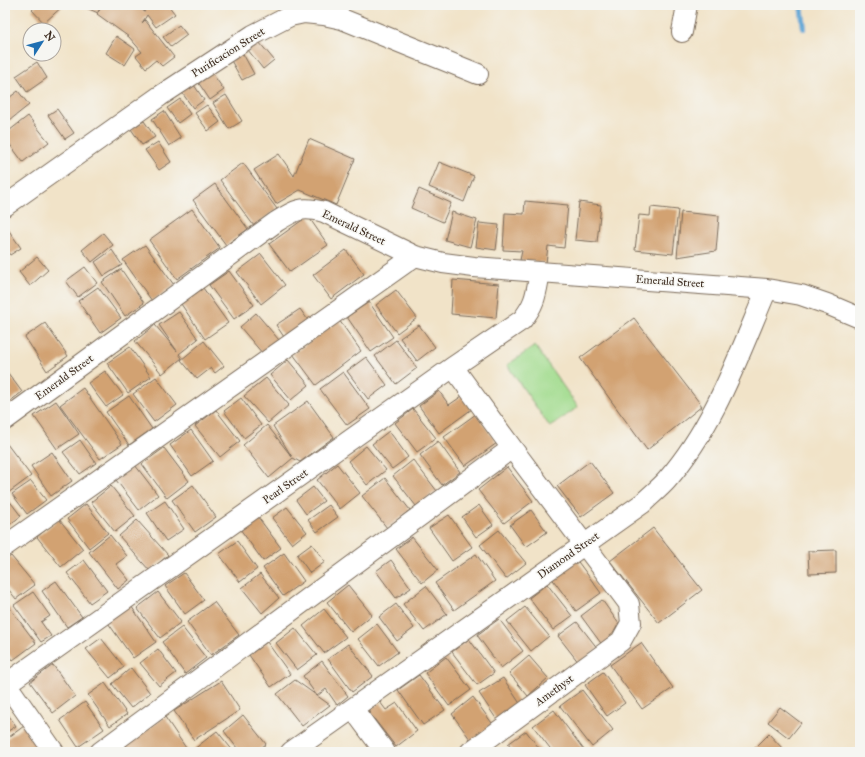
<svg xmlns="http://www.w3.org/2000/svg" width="865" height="757" font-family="'IM FELL Great Primer',serif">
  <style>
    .green { fill: #a1db8d; stroke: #6e8256 }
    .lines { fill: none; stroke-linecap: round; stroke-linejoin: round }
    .stream { stroke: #5fa4d4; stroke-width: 6 }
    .building { fill: #d2a272 }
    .street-casing { stroke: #7b6b5a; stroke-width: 22 }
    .street { stroke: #fff; stroke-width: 20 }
    .labels { text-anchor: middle; stroke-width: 3; stroke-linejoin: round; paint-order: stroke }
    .street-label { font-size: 11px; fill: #3b2a1e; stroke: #f6f6f2 }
  </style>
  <rect width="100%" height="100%" fill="#f6f6f2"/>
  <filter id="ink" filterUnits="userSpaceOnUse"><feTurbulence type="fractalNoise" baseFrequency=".025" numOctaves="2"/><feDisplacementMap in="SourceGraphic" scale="8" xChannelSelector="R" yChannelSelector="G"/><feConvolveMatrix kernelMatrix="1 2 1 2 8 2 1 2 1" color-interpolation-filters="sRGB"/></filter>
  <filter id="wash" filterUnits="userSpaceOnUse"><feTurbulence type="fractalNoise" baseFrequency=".012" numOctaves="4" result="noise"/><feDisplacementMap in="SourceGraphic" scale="16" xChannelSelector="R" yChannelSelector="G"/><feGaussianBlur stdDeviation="0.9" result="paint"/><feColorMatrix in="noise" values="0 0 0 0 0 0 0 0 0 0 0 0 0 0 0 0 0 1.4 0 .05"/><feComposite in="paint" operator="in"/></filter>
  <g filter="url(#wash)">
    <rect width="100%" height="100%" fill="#f1e3c8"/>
    <path class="green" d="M535 346 578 407 550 427 507 365Z"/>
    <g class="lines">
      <path class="stream" d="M801 5 804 28"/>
    </g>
    <g id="blocks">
      <path class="building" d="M37 5H64L44 23 32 10Z
        M80 5H102L98 12 103 5H135L145 12 140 5H168L175 14 156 27 147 15 142 23 145 20 174 57 162 66 156 60 146 68 136 56 142 52 129 37 97 14 98 13Z
        M179 25 187 35 171 47 163 37Z
        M116 36 135 49 125 65 106 53Z
        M259 42 274 60 263 69 248 50Z
        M241 50 254 74 242 80 229 57Z
        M37 62 47 78 27 92 16 76Z
        M210 70 224 90 210 100 196 79Z
        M192 82 204 100 193 108 180 90Z
        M18 91 29 105 10 120 5 113V101Z
        M226 95 242 121 229 129 213 103Z
        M180 99 190 114 178 123 167 108Z
        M207 105 220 122 208 131 195 113Z
        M57 109 74 133 65 139 48 115Z
        M164 111 181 138 169 146 152 119Z
        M28 116 49 142 23 162 5 138V134Z
        M144 121 155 137 142 145 131 129Z
        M309 139 355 159 336 205 300 190 276 204 254 170 279 154 294 176Z
        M158 142 171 162 159 170 145 150Z
        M439 162 474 176 464 202 429 187Z
        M243 163 277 209 254 226 220 180Z
        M215 184 248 229 226 245 193 200Z
        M419 189 451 203 443 222 411 208Z
        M525 201 568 205 564 248 548 246 546 263 520 260 522 251 503 250 505 213 524 214Z
        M579 202 601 205 597 242 575 240Z
        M651 207 678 210 673 254 635 250 639 215 650 216Z
        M192 209 220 248 177 279 149 240Z
        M452 212 477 220 470 247 445 240Z
        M681 212 719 216 716 251 677 257Z
        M308 216 328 245 290 272 269 244Z
        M479 223 499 225 496 250 476 247Z
        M5 225 21 248 10 255 5 248Z
        M103 233 113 245 92 262 82 250Z
        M145 245 174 285 152 301 123 260Z
        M112 250 122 265 104 276 95 262Z
        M346 250 364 274 331 299 313 275Z
        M261 254 285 285 261 304 237 272Z
        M37 257 48 270 30 286 19 272Z
        M85 267 97 283 78 297 66 281Z
        M121 269 144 303 125 316 102 282Z
        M229 271 254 305 234 319 209 285Z
        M453 280 499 284 496 318 451 314Z
        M98 287 121 318 100 333 78 301Z
        M203 288 228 323 205 339 181 304Z
        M396 290 417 318 397 333 376 305Z
        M369 302 393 337 371 352 347 317Z
        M300 309 310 323 286 340 276 325Z
        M179 312 198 339 179 354 182 358 162 374 135 341 155 325 177 351 159 325Z
        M256 313 279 340 263 354 240 327Z
        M634 318 702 406 647 450 580 358Z
        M339 320 361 351 316 385 293 354Z
        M45 323 68 356 47 371 25 337Z
        M419 325 435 347 417 361 400 338Z
        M396 340 417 368 396 384 375 356Z
        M204 341 224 366 215 373 211 368 197 379 181 360Z
        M130 347 151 377 128 393 107 363Z
        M366 357 387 385 368 399 347 371Z
        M288 360 309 385 291 400 270 375Z
        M5 369 22 392 5 405Z
        M105 371 123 395 106 407 88 383Z
        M343 372 370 409 347 425 320 389Z
        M156 377 177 405 154 422 133 394Z
        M266 378 289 405 268 423 244 396Z
        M83 388 122 444 100 459 60 405Z
        M439 391 449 405 462 396 472 409 439 433 419 406Z
        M129 396 152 429 129 445 106 412Z
        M241 398 261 425 244 438 224 411Z
        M56 401 79 434 57 449 34 416Z
        M308 401 334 437 300 462 293 458 269 478 243 445 267 425 292 457 273 426Z
        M413 409 436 438 417 452 395 423Z
        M216 410 240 441 220 457 195 426Z
        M476 414 497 443 465 466 444 437Z
        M191 430 213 461 192 476 170 445Z
        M389 431 408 457 392 469 372 444Z
        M80 440 96 463 80 474 63 452Z
        M438 441 460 472 442 485 420 455Z
        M7 444 31 476 8 493 5 488V445Z
        M366 446 386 470 367 485 348 461Z
        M164 448 189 481 167 498 142 464Z
        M52 452 72 481 51 496 31 466Z
        M413 460 437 491 416 506 393 476Z
        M590 461 614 493 581 517 557 486Z
        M337 464 360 493 340 509 317 480Z
        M135 465 158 495 139 510 116 480Z
        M507 467 533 501 504 523 478 490Z
        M385 478 410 510 387 528 362 496Z
        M31 481 46 500 27 514 12 494Z
        M193 485 216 517 195 532 172 500Z
        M111 486 135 516 115 532 91 502Z
        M313 487 324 501 306 514 296 500Z
        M5 495 21 516 5 528Z
        M165 501 184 529 166 541 147 513Z
        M86 504 108 533 89 548 67 519Z
        M329 505 338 517 317 532 308 520Z
        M479 505 493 525 476 537 462 517Z
        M287 507 307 532 292 544 272 518Z
        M531 510 547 532 526 547 510 525Z
        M255 513 281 548 263 561 238 526Z
        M449 515 472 547 452 561 429 528Z
        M59 519 83 549 61 567 37 537Z
        M137 520 168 555 150 571 119 536Z
        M653 528 702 590 659 623 610 561Z
        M499 530 526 563 506 579 480 545Z
        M110 535 127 556 116 564 129 580 118 589 89 552Z
        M412 537 438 570 422 583 396 549Z
        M237 541 257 569 240 582 219 554Z
        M312 544 325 562 310 573 297 555Z
        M836 550V573L809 574 808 551Z
        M284 553 304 581 283 596 263 568Z
        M476 554 495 581 454 610 435 583Z
        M573 555 601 593 576 611 548 573Z
        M11 556 35 585 16 599 5 585V560Z
        M84 560 107 591 90 603 67 573Z
        M391 560 411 588 396 598 376 571Z
        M184 573 204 600 185 614 165 586Z
        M260 574 279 598 262 613 242 588Z
        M56 581 82 617 67 627 42 591Z
        M547 584 572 616 553 630 529 598Z
        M348 585 372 615 351 632 327 602Z
        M426 586 447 614 424 631 403 604Z
        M33 592 50 616 41 622 51 636 41 642 14 605Z
        M158 592 181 622 160 638 137 608Z
        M602 600 624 631 603 646 581 616Z
        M214 602 239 635 211 655 187 622Z
        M129 603 156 642 133 658 106 620Z
        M396 604 414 628 397 641 379 617Z
        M9 607 36 643 13 660 5 650V610Z
        M525 607 549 636 531 651 507 621Z
        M324 609 346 637 324 653 303 626Z
        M499 619 523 651 501 668 477 635Z
        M577 622 598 649 579 663 558 636Z
        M377 624 398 652 379 666 358 639Z
        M182 627 206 658 185 674 162 642Z
        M295 628 317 655 297 670 276 643Z
        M101 638 124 667 110 678 86 649Z
        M469 639 494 673 477 685 452 652Z
        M267 642 290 674 271 687 249 655Z
        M641 643 673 688 642 709 610 665Z
        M348 644 373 676 352 692 328 659Z
        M158 649 176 673 159 686 140 663Z
        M529 656 548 678 528 696 509 673Z
        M446 657 471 690 449 706 425 673Z
        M322 661 348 696 337 705 326 689 317 696 303 676Z
        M53 665 75 696 53 713 30 682Z
        M131 668 150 693 131 708 112 684Z
        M603 672 625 703 607 716 585 685Z
        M419 675 445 710 423 725 398 690Z
        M503 678 523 708 499 723 479 693Z
        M295 680 330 705 302 726 277 694Z
        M221 681 240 710 194 740 174 711Z
        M105 683 127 714 110 726 88 695Z
        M582 690 613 730 592 747 560 706Z
        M473 697 497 730 475 746 452 714Z
        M85 702 104 729 78 747 60 720Z
        M380 702 386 710 397 703 417 731 396 747 368 711Z
        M780 707 801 723 789 738 768 722Z
        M5 710 16 726 5 733Z
        M554 710 584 750 582 752H553L533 726Z
        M243 715 266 744 256 752H240L224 731Z
        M165 717 188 751 186 752H131L126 745Z
        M24 726 40 749 36 752H5V740Z
        M217 731 234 752H195L193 750Z
        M526 731 542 752H514L508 744Z
        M769 734 783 749 781 752H751Z"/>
    </g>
  </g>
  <g filter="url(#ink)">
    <use href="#blocks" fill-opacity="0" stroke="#7b6b5a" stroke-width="1"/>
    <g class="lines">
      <g class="street-casing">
        <path id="street" d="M682 32 687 5
          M5 206 160 96 253 35 290 16 304 13 324 15 342 19 478 74
          M453 367 512 448 629 604 631 623 621 641 470 752
          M5 420 276 222C295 210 301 206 324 212L415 256 443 263 474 267 767 289 801 295 827 304 860 318
          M5 546 415 256
          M5 682 54 752
          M6 684 453 367 522 320C536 303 536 293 540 272
          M353 709 385 752
          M100 752 512 448
          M291 752 643 503C651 495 660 488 667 480 715 425 739 354 767 289"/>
      </g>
      <use href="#street" class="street"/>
    </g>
  </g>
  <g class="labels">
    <g class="street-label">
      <text transform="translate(228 52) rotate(-32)" y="4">Purificacion Street</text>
      <text transform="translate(354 227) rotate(25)" y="4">Emerald Street</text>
      <text transform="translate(670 281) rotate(4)" y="4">Emerald Street</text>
      <text transform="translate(64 377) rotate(-36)" y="4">Emerald Street</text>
      <text transform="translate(285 486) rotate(-35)" y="4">Pearl Street</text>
      <text transform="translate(568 555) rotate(-35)" y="4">Diamond Street</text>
      <text transform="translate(554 690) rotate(-36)" y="4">Amethyst</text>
    </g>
  </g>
  <rect width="865" height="757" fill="none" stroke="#f6f6f2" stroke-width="20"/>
  <g transform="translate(42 42) rotate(54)"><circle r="19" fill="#f6f6f2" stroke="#aba49d"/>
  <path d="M0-3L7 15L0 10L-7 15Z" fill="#1f6fb2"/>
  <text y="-6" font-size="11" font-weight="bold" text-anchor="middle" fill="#3b2a1e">N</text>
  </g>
</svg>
